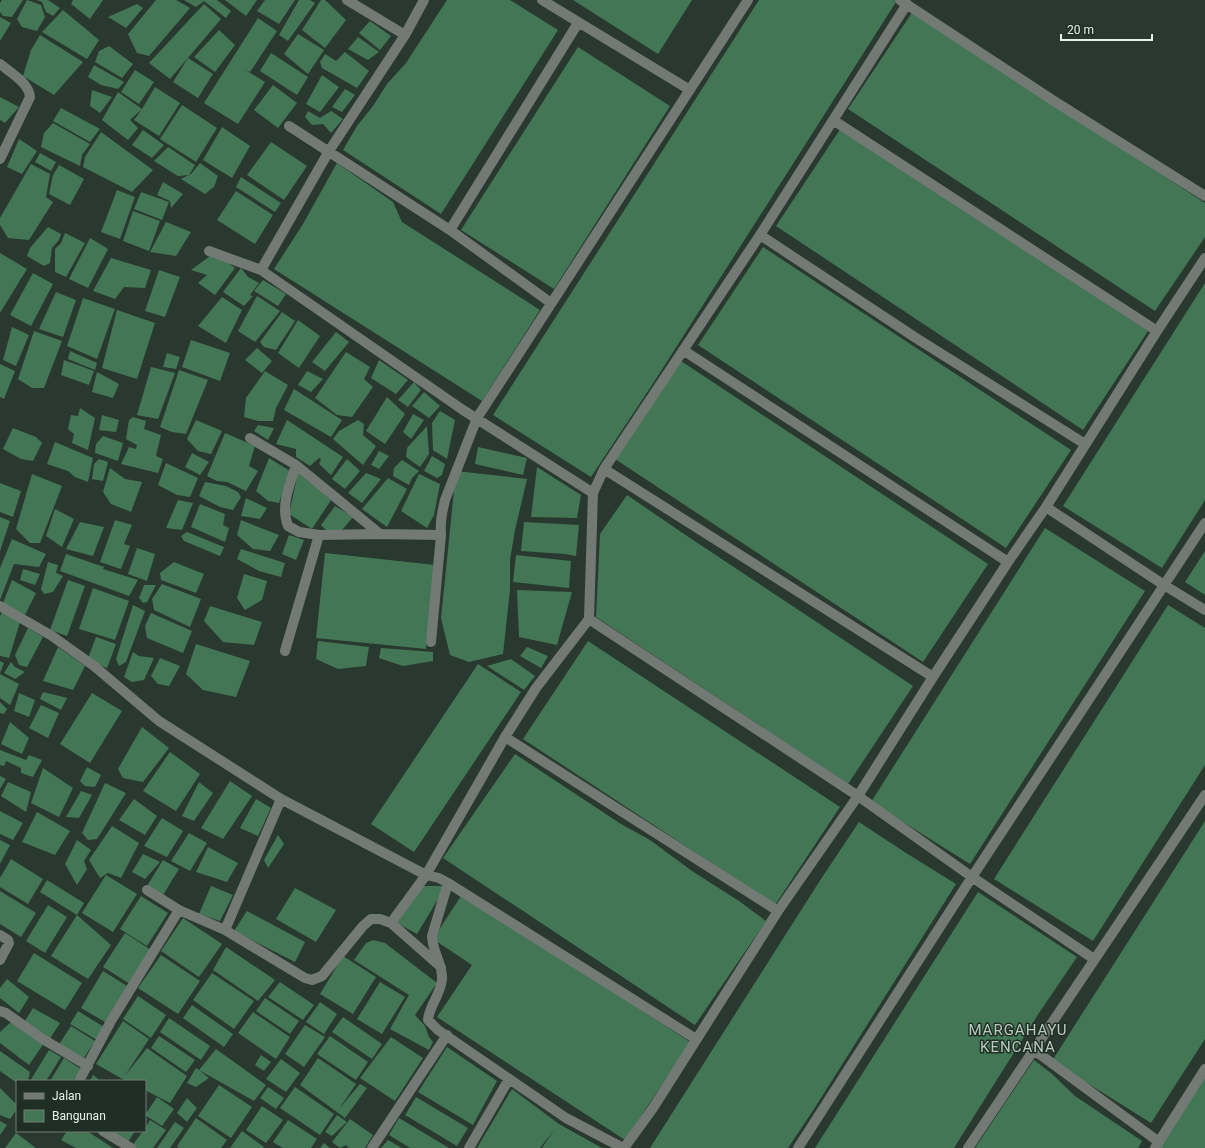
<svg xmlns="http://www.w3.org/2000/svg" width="1205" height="1148" font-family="Roboto,sans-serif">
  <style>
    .building { fill: #427654 }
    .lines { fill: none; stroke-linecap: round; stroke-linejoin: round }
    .minor { stroke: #737a75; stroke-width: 10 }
    .labels { text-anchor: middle; stroke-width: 3; stroke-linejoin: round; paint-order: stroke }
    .neighbourhood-label { font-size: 15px; letter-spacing: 1px; fill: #b8cbbe; stroke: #202f25 }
  </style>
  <rect width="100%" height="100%" fill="#2a392f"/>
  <path class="building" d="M2 0H23L12 17 3 16 0 12V3Z
    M27 0 41 5 45 17 37 31 22 27 17 19Z
    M37 0H48L60 8 53 16 46 12 42 2Z
    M73 0H103L90 19 71 4Z
    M156 0H176L190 8 149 56 137 53 128 34Z
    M184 0H217L231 11 226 18 204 1 196 7Z
    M225 0H257L246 16Z
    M265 0H295L279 24 257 11Z
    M299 0H310L315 3 288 41 279 35Z
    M321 0H325L346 20 325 48 302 30Z
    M447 0H510L558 30 441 214 343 150 357 126 373 106 387 84 406 63Z
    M573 0H692L658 54Z
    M759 0H894L896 2 654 382 591 477 493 415Z
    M137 4 143 8 126 28 108 17Z
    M204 4 221 19 170 79 149 63Z
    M63 10 99 40 87 59 42 32Z
    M913 11 1205 203V237L1155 311 848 109Z
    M0 17 11 23 0 41Z
    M258 18 277 31 250 72 244 69 265 82 238 124 204 103Z
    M370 21 391 36 380 50 359 33Z
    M219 30 235 45 215 72 194 57Z
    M298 34 324 50 308 74 284 54Z
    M40 35 83 62 54 95 23 76 31 50Z
    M358 37 379 52 368 60 348 49Z
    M109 46 133 64 122 78 95 62 99 51Z
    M578 47 670 106 554 289 461 230Z
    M345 52 369 71 357 88 322 68 320 62 325 54 336 61Z
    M271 53 308 77 297 95 260 71Z
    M188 58 213 74 198 98 173 82Z
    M94 65 124 82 118 89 101 85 88 77Z
    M135 70 154 82 139 104 121 92Z
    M322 75 339 87 320 112 306 104Z
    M273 85 297 103 278 128 254 110Z
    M155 87 180 103 159 136 134 120 142 109 130 120 138 128 128 140 102 120 118 92 142 109Z
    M345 89 355 95 342 112 332 107Z
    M92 90 112 97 100 113 90 106Z
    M0 97 19 107 5 123 0 120Z
    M182 105 217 128 196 162 160 139Z
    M61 108 100 129 90 142 53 121Z
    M308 111 320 118 331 111 343 119 331 133 323 124 312 125 305 117Z
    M53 123 90 144 82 155 80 166 41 147 44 133Z
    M222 127 250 146 232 178 203 160Z
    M841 128 1148 331 1083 430 776 226Z
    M143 130 164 145 152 158 132 145Z
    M101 132 153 170 132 192 83 167 85 157Z
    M19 139 37 151 22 174 7 167Z
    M271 142 307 166 284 200 247 175Z
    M168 147 195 165 189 175 191 174 200 163 218 176 214 187 205 194 181 179 189 175 178 176 154 161Z
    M40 153 56 162 51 171 35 162Z
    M337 163 393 202 402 222 540 310 482 401 274 269 303 224Z
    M31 164 50 174 46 197 53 202 29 240 8 238 0 225V218Z
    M59 165 84 179 70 205 49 194 53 175Z
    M241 177 281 203 275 212 236 187Z
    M163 182 183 194 171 208 170 201 157 195Z
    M117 190 135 197 120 239 101 232Z
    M236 191 273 215 255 244 217 220Z
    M141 192 169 202 162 220 134 209Z
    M133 211 160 221 149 251 123 241Z
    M166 222 191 232 176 256 150 252Z
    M48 227 61 234 59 240 52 248 50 263 44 266 27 256 30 248Z
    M65 233 85 243 66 277 55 272V249L61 243Z
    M90 238 108 249 88 288 69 279Z
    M763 247 1071 450 1006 548 698 345Z
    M0 253 27 269 0 313Z
    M210 256 227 262 235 268 215 295 198 283 207 275 191 270Z
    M111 258 151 270 145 288 124 287 115 299 93 291Z
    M241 268 248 277 259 283 250 295 253 296 244 306 223 292Z
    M159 270 180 277 165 317 145 311Z
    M33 273 53 284 31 326 10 315Z
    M263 280 286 294 278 306 254 291Z
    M1205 283V500L1162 568 1063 506Z
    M56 292 76 300 63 337 39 329Z
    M257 296 280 311 255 342 238 331Z
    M222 297 242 310 226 343 198 326Z
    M83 298 115 309 97 359 67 346Z
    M117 310 155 323 137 379 102 368Z
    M282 312 295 321 276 350 264 347 260 342Z
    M298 320 320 336 299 368 278 353Z
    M12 327 29 335 16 366 3 360Z
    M34 331 62 341 44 388H32L18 379Z
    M336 332 349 342 325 371 312 362Z
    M191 340 230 353 220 381 182 367Z
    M257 348 272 361 262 373 245 360Z
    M70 351 97 363 95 370 68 359Z
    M346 352 370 367 364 379 373 387 352 417 337 415 315 398Z
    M167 353 180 357 176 369 163 367Z
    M64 360 94 371 89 385 61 375Z
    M379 360 408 380 396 394 371 378Z
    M681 361 988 564 923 662 615 459Z
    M0 364 15 371 4 399 0 397Z
    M151 367 175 373 158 419 137 415Z
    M179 370 208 380 186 434 172 432 160 427Z
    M265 371 288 385 276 408 273 421H258L244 417 246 398Z
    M307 371 323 379 311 392 298 385Z
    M97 372 119 384 113 398 92 392Z
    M414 382 421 390 408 407 398 400Z
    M294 389 342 420 331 437 284 410Z
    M424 392 440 406 429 418 412 406Z
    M387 397 405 414 385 444 366 431Z
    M80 408 95 418 88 450 72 443 74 434 68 429 71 415 78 416Z
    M440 411 455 420 447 459 433 450 432 423Z
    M413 414 424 420 411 439 403 432Z
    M102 415 119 420 116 432 99 430Z
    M133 417 146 421 144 429 161 435 156 456 163 459 158 473 121 464 129 447 136 449 137 445 126 439 129 420Z
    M196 420 222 431 211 454 198 451 187 439Z
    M287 420 343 457 331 475 319 464 321 459 319 458 310 466 296 457V449L276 444Z
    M358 420 364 424 363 435 376 446 363 465 333 439 339 431Z
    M258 425 274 428 268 440 254 431Z
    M427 426 429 454 420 467 406 457 407 448Z
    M13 428 36 437 42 443 33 461 21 459 3 449Z
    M225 433 255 446 249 466 258 471 246 491 227 482 217 481 207 476Z
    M103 436 123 443 118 461 95 453 96 444Z
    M55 442 93 458 88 482 75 477 68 471 47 464Z
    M478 447 527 458 523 475 475 464Z
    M379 451 389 456 379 469 371 465Z
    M192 453 209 462 200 475 185 467Z
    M432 456 445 464 442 475 437 478 424 471Z
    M269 458 290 471 279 503 268 501 256 491Z
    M99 459 108 462 103 481 92 479 94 464Z
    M347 459 360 471 345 489 332 479Z
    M402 460 419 471 412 478 409 485 393 476 394 468Z
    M166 463 198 478 190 497 177 495 158 485Z
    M537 467 581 495 577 518 531 517Z
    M110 468 125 479 142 482 131 512 111 504 103 492Z
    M456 471 527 479 515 530 510 560V590L503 654 469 662 450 655 441 618Z
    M298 473 331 500 312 529 289 514Z
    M366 473 381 479 362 503 348 493Z
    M32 474 62 486 40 543H30L16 529Z
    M419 474 440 484 434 515 427 528 401 511Z
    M388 478 407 489 387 527 362 509Z
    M205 482 226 486 238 492 241 497 233 510 220 507 199 496Z
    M0 483 21 491 13 517 0 512Z
    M627 495 687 536 913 686 848 784 596 617 600 534Z
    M246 498 267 508 260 519 241 516Z
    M178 500 193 503 182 530 166 528Z
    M200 504 225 514 223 525 229 528 225 542 191 527Z
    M335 506 353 517 342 530 328 532 321 525Z
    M55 509 74 519 62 547 46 536Z
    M0 517 10 521 0 551Z
    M115 520 132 525 124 544 130 546 121 569 100 562Z
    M241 520 279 535 270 551 253 549 237 535Z
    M80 522 104 527 93 556 66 549Z
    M524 522 579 525 576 556 565 554 521 551Z
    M1045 528 1145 591 970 864 871 802Z
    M187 532 224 547 220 556 184 541 181 536Z
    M289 535 304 540 296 560 282 554Z
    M12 539 46 554 39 567 14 564 0 600V568Z
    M137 548 155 554 147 581 128 574Z
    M241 549 285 563 281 577 259 571 237 559Z
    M1205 551V595L1185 582Z
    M325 553 435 565 426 649 316 638Z
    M66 554 104 567 103 569 138 580 129 596 60 571Z
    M516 555 571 561 569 588 513 582Z
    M48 562 58 565 56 573 63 576 53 592 44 594 41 589Z
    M174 562 204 574 196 593 161 580 160 573Z
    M23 569 40 574 35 585 20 580Z
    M244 574 267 581 262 600 245 610 237 598Z
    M12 580 36 593 25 615 3 603Z
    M68 580 85 586 67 636 50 630Z
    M162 584 201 599 190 627 154 610 152 599Z
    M144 585H156L147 602 143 603 139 598Z
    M93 588 129 601 115 640 79 629Z
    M517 590 572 592 557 645 519 637Z
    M133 605 145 611 126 662 119 666 116 659Z
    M1168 605 1205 628V765L1093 941 994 879Z
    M210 606 262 622 254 645 223 642 204 621Z
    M2 612 20 622 9 658 0 656V616Z
    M151 613 192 631 183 653 147 638 145 626Z
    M28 628 43 637 27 667 19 665 15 655Z
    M96 637 116 644 107 668 87 661Z
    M318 641 369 647 366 666 338 669 316 659Z
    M588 641 840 807 775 905 523 739Z
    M196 644 250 661 236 697 203 690 186 674Z
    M58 647 85 666 73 690 43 681Z
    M527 647 548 656 541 668 520 656Z
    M381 648 433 652V661L403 666 379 658Z
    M133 652 139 656 154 658 144 680 132 682 124 677Z
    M160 658 180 666 169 686 158 684 151 676Z
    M511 659 535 676 524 690 487 666Z
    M0 661 4 663 0 673Z
    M11 662 15 667 25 672 15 679 4 673Z
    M478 664 521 692 414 852 371 824Z
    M0 674 19 684 10 705 0 698Z
    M43 692 67 698 61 710 40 699Z
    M19 693 35 700 29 717 14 711Z
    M92 693 122 711 90 763 60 744Z
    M0 702 7 709 4 714 0 713Z
    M41 705 59 713 48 738 29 728Z
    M10 722 29 738 22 754 1 744Z
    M142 727 169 748 143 782 123 778 118 769Z
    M0 750 26 760 29 755 42 760 33 777 21 773V768L6 761 4 766 0 765Z
    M170 752 200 774 176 811 143 791Z
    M515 754 621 824 650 840 692 871 739 901 766 921 695 1025 443 858Z
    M87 767 101 775 95 787 85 786 80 781Z
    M43 768 73 788 59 817 31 803Z
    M0 776 6 779 0 789Z
    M230 781 252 796 223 839 201 828Z
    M8 782 31 792 26 812 1 796Z
    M199 782 213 793 194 821 182 816Z
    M105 783 126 793 97 839 88 840 82 833Z
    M81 791 92 795 79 818 66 817Z
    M134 799 157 816 145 835 119 820Z
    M256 799 271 808 258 836 240 828Z
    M0 811 23 823 13 840 0 834Z
    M37 812 70 831 55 855 22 842Z
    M162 818 183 831 167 857 144 846Z
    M1205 821V1039L1151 1123 1052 1061Z
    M859 822 906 853 956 884 814 1109 788 1148H650L819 882Z
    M112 826 139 843 121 878 108 873 100 878 89 860Z
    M189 833 207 843 190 871 171 861Z
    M278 835 284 844 268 868 264 860Z
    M0 840 10 845 0 864Z
    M77 840 91 850 84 861 87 869 77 885 65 864Z
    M208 847 238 863 227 882 196 872Z
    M143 854 160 862 145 879 132 872Z
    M11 859 43 879 28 904 0 887V878Z
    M163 860 179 869 163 895 147 886Z
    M106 875 137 894 113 932 82 913Z
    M47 880 84 903 77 915 40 892Z
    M211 886 233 895 220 921 199 914Z
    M423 886H446L417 934 397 923Z
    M295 888 336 910 316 942 276 919Z
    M0 891 36 913 21 937 0 924Z
    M978 892 1077 957 1039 1013 954 1148H815Z
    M463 893 690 1042 625 1140 437 1017 472 965 433 939Z
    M141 896 168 913 147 946 120 929Z
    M48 905 67 917 45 953 26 941Z
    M247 911 305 942 295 962 234 931Z
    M77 915 111 945 88 979 51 956Z
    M183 918 222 944 199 977 161 951Z
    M125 933 151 950 130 984 103 967Z
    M373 940 385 943 437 983 415 1015 425 1026 429 1037 433 1042 429 1050 390 1029 409 995 354 960 366 943Z
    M226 947 275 980 258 1001 213 970Z
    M34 953 82 983 65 1010 17 981Z
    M161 955 200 981 178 1014 138 988Z
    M343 956 376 977 353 1014 320 994Z
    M103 971 127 986 105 1022 81 1008Z
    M212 973 254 1001 234 1029 193 1000Z
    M7 979 29 997 19 1013 0 998V988Z
    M280 982 314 1005 303 1020 268 997Z
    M380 982 405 997 382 1034 357 1019Z
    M138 996 166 1015 151 1038 123 1019Z
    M265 998 299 1021 290 1034 256 1011Z
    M320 1002 337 1014 324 1034 306 1022Z
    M192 1005 233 1034 224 1047 183 1018Z
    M33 1008 60 1023 49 1040 23 1024Z
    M78 1011 104 1027 97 1040 70 1024Z
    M253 1012 290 1037 276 1059 238 1033Z
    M343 1017 382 1044 372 1059 332 1032Z
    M169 1018 210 1046 201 1060 160 1032Z
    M123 1021 149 1039 124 1077 147 1048 187 1076 170 1103 145 1090V1081H126L96 1064Z
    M11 1022 44 1043 29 1065 0 1043V1032Z
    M305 1025 325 1037 304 1067 285 1054Z
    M71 1026 95 1041 82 1061 58 1046Z
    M159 1036 195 1060 186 1072 151 1048Z
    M330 1036 368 1062 356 1080 317 1054Z
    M391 1037 423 1058 395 1101 360 1078Z
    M447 1047 497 1081 473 1125 418 1092Z
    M216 1049 266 1085 254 1101 199 1070 209 1078 196 1087 187 1083 196 1068 199 1070Z
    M49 1050 61 1057 46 1081H30Z
    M0 1051 30 1072 28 1081H17V1083L0 1071Z
    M261 1055 271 1062 264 1071 255 1065Z
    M64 1058 81 1069 73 1081H50Z
    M318 1058 356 1084 339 1109 360 1084 367 1088 345 1118 300 1085Z
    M281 1059 300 1073 286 1092 266 1079Z
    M1034 1060 1052 1074 1075 1096 1142 1141 1138 1148H975L1009 1097Z
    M1205 1074V1148H1157Z
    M93 1075 101 1081H90Z
    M219 1085 252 1107 231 1138 198 1116Z
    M268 1087 284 1098 276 1109 260 1098Z
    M295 1087 334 1114 320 1135 280 1108Z
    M0 1088 17 1105V1109L10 1119 0 1115Z
    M512 1089 559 1124 602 1148H542L554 1130 540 1148H477Z
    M157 1097 174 1109 162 1126 145 1115Z
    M416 1097 468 1128 457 1146 405 1115Z
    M187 1098 197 1108 187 1122 177 1113Z
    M262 1106 283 1120 266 1143 246 1130Z
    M337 1115 347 1122 332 1136 325 1132Z
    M196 1118 227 1140 221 1148H179L177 1146Z
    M399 1118 449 1148H410L389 1135Z
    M350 1119 373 1135 365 1148H349L346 1145 340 1148 332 1142Z
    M150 1120 166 1130 153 1148H134L132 1146 143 1131H145V1128Z
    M288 1120 317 1139 311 1148H283L273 1142Z
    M0 1121 7 1125 0 1135Z
    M175 1122 184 1128 170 1148H157Z
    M67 1131H87L113 1148H76L61 1140Z
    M111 1131H135L128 1142Z
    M242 1131 264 1147 263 1148H230Z
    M16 1133 36 1148H5Z
    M388 1140 402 1148H381Z
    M324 1143 330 1148H320Z"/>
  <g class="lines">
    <path class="minor" d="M347 0 405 35
      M542 0 690 90
      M900 0 1054 101 1205 196
      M0 64C10 72 29 83 30 97L0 159
      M833 120 1157 331
      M289 126 450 230 551 303
      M450 230 578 23
      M760 235 916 338 1085 444
      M209 251 261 270 463 410 593 493
      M261 270 329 151 405 35 424 0
      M683 350 1008 562
      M250 438 296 465 380 534
      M296 465C290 484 280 506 288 526L299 532 319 535 380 534 441 535
      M604 469 933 677
      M1046 507 1164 585 1205 610
      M0 606 52 636 94 666 159 721 281 799 426 875 439 878 448 883 696 1039
      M589 619 858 796 972 877 1094 959
      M431 642 441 535C440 521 442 513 445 500L477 418 748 0
      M285 651 319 535
      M505 737 778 911
      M448 883 432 936C432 951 443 964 442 979 441 994 429 1006 428 1020L438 1030 566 1118 623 1148
      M147 890 179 910 225 930 305 978 312 980 322 976 363 926 371 919H380L391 923 441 967
      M391 923 426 875 505 737 536 688 589 619 593 493 604 469 760 235 907 4
      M225 930 281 799
      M0 935 8 940 9 943 0 960
      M0 1011 6 1013 41 1038 88 1066
      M1034 1050 1159 1142
      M79 1081 111 1021 179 910
      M103 1131 131 1148
      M372 1148 447 1035
      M469 1148 509 1079
      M624 1148 653 1108 778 911 858 796 933 677 1008 562 1046 507 1157 331 1205 258
      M798 1148 972 877 1205 523
      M968 1148 1205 795
      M1155 1148 1205 1069"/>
  </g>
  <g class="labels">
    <g class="neighbourhood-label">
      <text x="1018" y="1035">MARGAHAYU<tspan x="1018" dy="17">KENCANA</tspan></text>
    </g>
  </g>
  <rect x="16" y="1080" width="130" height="52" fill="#202f25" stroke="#707d74"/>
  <rect x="24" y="1093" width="20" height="6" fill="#737a75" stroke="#707d74"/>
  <text x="52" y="1100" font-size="12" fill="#e8f2eb">Jalan</text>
  <rect x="24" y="1110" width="20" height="12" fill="#427654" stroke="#707d74"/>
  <text x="52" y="1120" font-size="12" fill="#e8f2eb">Bangunan</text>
  <path d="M1061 34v6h91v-6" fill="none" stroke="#e8f2eb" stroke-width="2"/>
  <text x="1067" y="34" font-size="12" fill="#e8f2eb" stroke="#202f25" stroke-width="3" paint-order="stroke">20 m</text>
</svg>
